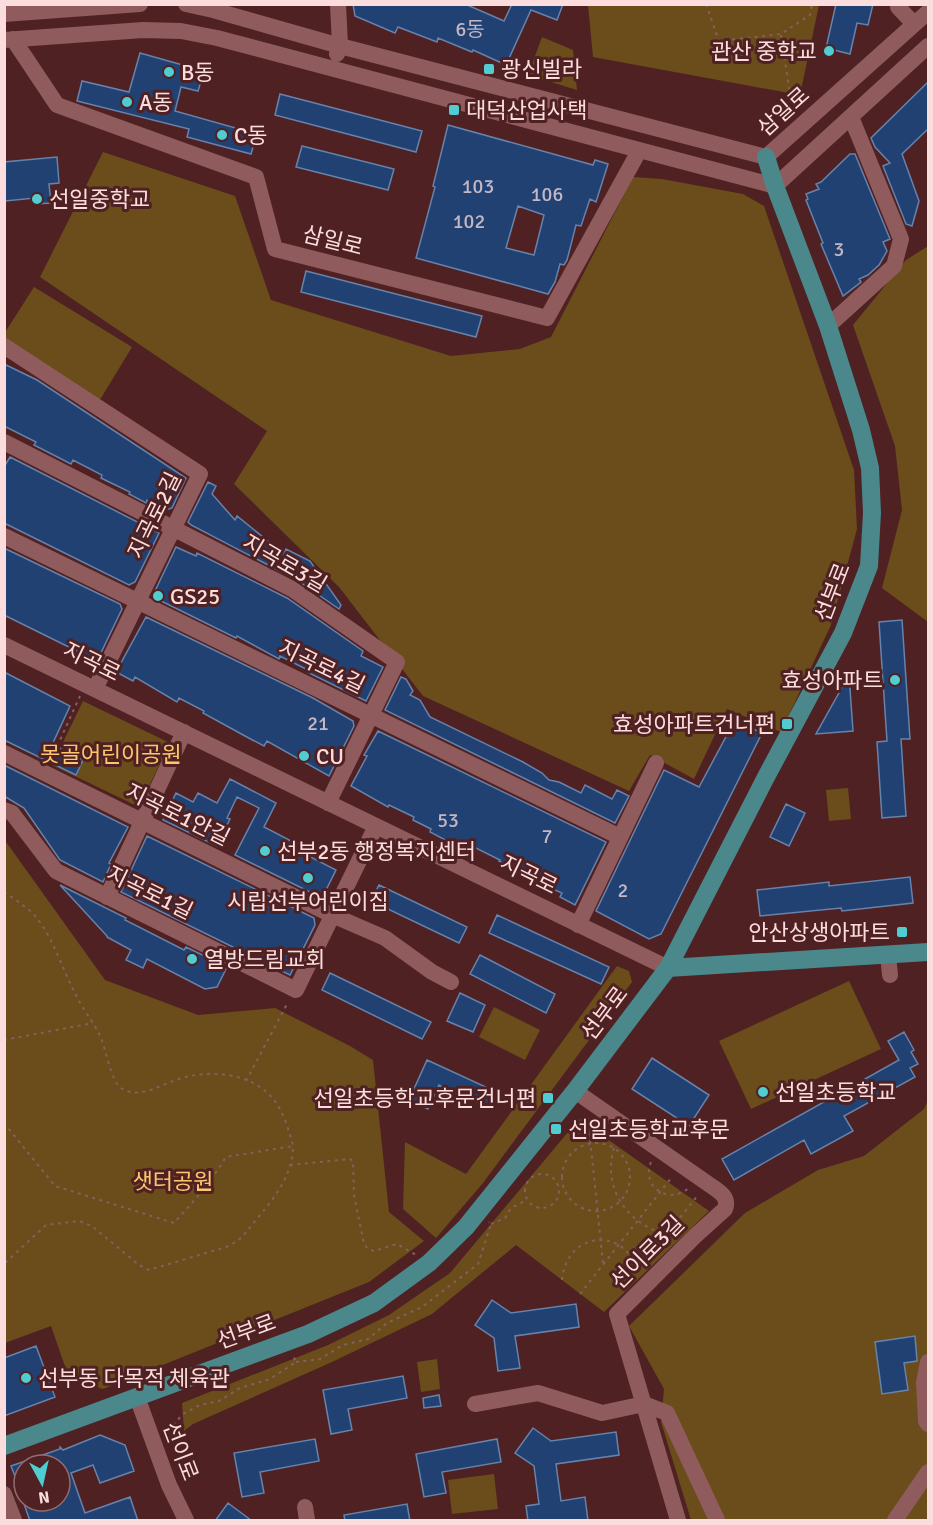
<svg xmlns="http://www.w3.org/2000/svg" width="933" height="1525" font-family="Signika,'Noto Sans KR',sans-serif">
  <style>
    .green { fill: #6a4d1a }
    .building { fill: #204172; stroke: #6883ab; stroke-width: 1.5; fill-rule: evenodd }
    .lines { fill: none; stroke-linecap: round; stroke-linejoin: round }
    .path { stroke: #875e5f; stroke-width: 2; stroke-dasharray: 3 4.5; stroke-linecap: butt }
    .minor { stroke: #8f5b5c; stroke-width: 16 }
    .major { stroke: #4a888b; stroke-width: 18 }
    .poi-dot { fill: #51ccd1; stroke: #4f2123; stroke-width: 2 }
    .labels { text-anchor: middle; stroke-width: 6; stroke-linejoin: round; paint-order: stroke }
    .number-label { font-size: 20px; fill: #c5b6c2 }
    .poi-label { font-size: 22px; fill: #fcdddd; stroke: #4f2123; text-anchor: start }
    .street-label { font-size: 22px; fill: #fcdddd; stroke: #4f2123 }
    .park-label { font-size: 22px; fill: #fcc66d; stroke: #4f2123 }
  </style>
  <rect width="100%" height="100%" fill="#4f2123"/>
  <path class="green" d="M588 5V4L819 5 800 95 593 57Z
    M542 37 573 50 577 90 528 75Z
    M103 152 235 196 271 300 451 356 520 349 551 337 633 177 662 179 743 194 764 206 854 470 857 529 831 625 781 732 727 709 694 779 650 755 629 791 423 696 339 587 234 484 267 431 40 277Z
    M928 246V622L882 588 902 510 895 446 853 325 906 260Z
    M34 287 132 347 98 403 5 347 4 334Z
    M83 701 170 743 139 807 52 765Z
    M848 788 851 819 829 821 826 790Z
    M4 839 105 980 198 1015 275 1008 350 1046 373 1060 389 1212 424 1241 369 1282 103 1389 69 1378 51 1326 5 1343Z
    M617 966 629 971 632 982 483 1183 436 1238 403 1209 405 1142 466 1174Z
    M849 981 881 1049 751 1109 719 1041Z
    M494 1007 540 1030 525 1060 479 1037Z
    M928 1100V1520H691L661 1422 664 1389 629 1326 745 1213 818 1170 864 1156 924 1109Z
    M579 1119 709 1211 604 1312 516 1245 432 1314 332 1362 193 1424 184 1431 182 1403 328 1345 389 1315 450 1273Z
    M437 1359 440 1389 421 1392 417 1362Z
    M494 1474 498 1509 452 1514 448 1480Z"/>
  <path class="building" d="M353 4H465L504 21 512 4H563L557 20 531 10 506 65 473 50 472 52 438 38 437 42 398 27 395 33 355 16Z
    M836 4H873L868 25 857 23 850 54 826 48Z
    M140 53 204 71 198 91 181 87 175 111 257 134 251 154 187 137 189 129 77 101 82 81 129 92Z
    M928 82V129L902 154 919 201 912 226 906 224 883 166 890 163 875 147 871 138Z
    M280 94 422 131 416 152 275 115Z
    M448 125 593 165 595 160 608 164 596 202 590 199 581 226 576 225 567 260 564 265 560 264 555 282 548 294 416 258 435 187 433 186ZM518 206 544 215 534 255 506 248Z
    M302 146 394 169 388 190 296 167Z
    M850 154H855L890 239 883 242 887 251 879 265 868 275 859 279 861 282 843 296 821 244 823 243 806 200 808 199 806 194 819 189 816 184 821 182Z
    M57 157 59 183 49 184 51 203 36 204 35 198 5 201 4 162Z
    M306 271 482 316 476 337 301 292Z
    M4 364 37 380 186 478 172 508 166 510 147 500 146 503 129 494 130 492 101 478 102 475 73 460 71 464 34 445 36 442 4 426Z
    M10 457 159 533 135 582 129 585 4 523V467Z
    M208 482 216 486 212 494 235 520 237 516 284 554 286 549 310 561 341 605 339 609 297 580 191 525 188 522Z
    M176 547 196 556 197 553 287 598 363 651 361 656 383 667 366 701 307 672 308 670 280 656 279 659 237 636 236 638 155 598 154 593Z
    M4 548 120 604 122 609 97 661 4 615Z
    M146 617 313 698 353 721 354 726 329 776 267 741 264 746 245 736 203 713 204 711 179 698 177 702 135 677 133 681 116 672Z
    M902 620 910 739H901L906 816 882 818 877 742 887 741 879 622Z
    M4 672 70 706 52 745 83 760 76 775 4 740Z
    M849 675 853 731 816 734Z
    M401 677 406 679 413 691 410 695 420 700 430 717 523 762 542 773 549 780 559 782 581 793 585 785 612 799 617 790 629 796 615 823 385 710Z
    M735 720 762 733 661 934 649 939 596 911 664 770 699 787Z
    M378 731 606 842 575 905 560 897 562 893 520 874 499 861 500 860 472 846 471 850 450 840 449 842 430 832 431 829 413 820 414 817 389 805 388 807 351 786 367 756 364 755Z
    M4 765 128 827 109 863 111 864 103 882 60 860 24 808 4 796Z
    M230 779 276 803 264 827 297 844 295 849 336 870 322 898 235 855 259 808 237 797 227 818 230 819 217 846 163 820 176 793 193 802 198 793 217 803Z
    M786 804 805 813 789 846 770 837Z
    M147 836 314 918 315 925 290 975 121 892Z
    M910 877 913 903 842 911 841 908 760 916 757 890 829 882V886Z
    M60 885 126 918 125 920 184 950 186 947 213 960 212 962 226 969 217 987 205 989 147 959 143 968 126 960 131 950 107 937V936Z
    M379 885 467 927 459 943 371 901Z
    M497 915 609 967 601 984 489 933Z
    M480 955 555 994 546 1013 470 974Z
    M330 973 431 1022 422 1039 322 990Z
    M460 993 485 1005 473 1032 447 1021Z
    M904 1032 914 1050 911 1052 918 1064 910 1068 915 1077 844 1116 853 1131 811 1154 804 1140 734 1180 722 1159 899 1060 888 1041Z
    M652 1058 709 1095 689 1126 632 1089Z
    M427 1060 499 1093 492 1109 439 1085 428 1109 409 1100Z
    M492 1300 511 1313 576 1304 579 1327 515 1336 520 1368 498 1371 494 1338 475 1325Z
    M915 1336 917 1361 904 1363 908 1390 882 1394 875 1342Z
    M36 1346 55 1397 4 1416V1358Z
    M403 1376 407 1398 348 1409 352 1430 331 1434 323 1390Z
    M439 1395 441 1406 424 1408 423 1398Z
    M533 1428 551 1441 616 1432 619 1455 556 1464 561 1501 585 1497 588 1521H528L526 1506 539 1504 534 1466 515 1453Z
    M100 1435 125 1445 134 1471 100 1483 93 1465 71 1473 85 1513 130 1497 138 1521H30L23 1501H60V1465H24L23 1497 11 1466 60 1449V1447L63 1450Z
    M315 1439 319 1461 260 1472 264 1493 242 1497 234 1453Z
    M497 1439 501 1462 442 1472 446 1493 424 1497 416 1454Z
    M228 1503 252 1521H215Z
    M407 1504 410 1521H345L344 1515Z"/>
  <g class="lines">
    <path class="path" d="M706 4 719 41 781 34 810 15 812 4
      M781 35 791 100
      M51 760 80 696
      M4 892C13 898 22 904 30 911 51 929 62 970 76 995 83 1010 94 1022 101 1038 106 1050 111 1081 121 1088 138 1099 157 1087 173 1081 206 1068 255 1071 277 1104 284 1115 290 1133 293 1146 293 1182 264 1209 243 1236L236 1242 226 1247 149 1270 139 1265 92 1226 79 1221 46 1225 4 1264
      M4 1040 93 1023
      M246 1081 287 1004
      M588 1118 603 1264
      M4 1123 55 1186 174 1223 208 1185 226 1157 293 1146
      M562 1177a34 34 0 1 1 68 0a34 34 0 1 1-68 0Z
      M614 1148C601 1192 632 1229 674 1236
      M651 1162C641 1187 668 1205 689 1188
      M290 1165 350 1159 353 1161 354 1195 364 1244 368 1249 374 1251 397 1244 416 1255
      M525 1191a17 17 0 1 1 34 0a17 17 0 1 1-34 0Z
      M491 1224 505 1218 511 1208 527 1200
      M666 1235 698 1195
      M562 1280C567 1228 630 1228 636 1273
      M580 1294 672 1177
      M296 1362 320 1359 343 1345 368 1339 387 1323 422 1307 478 1264 491 1224 489 1222
      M169 1443 176 1441 175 1423 183 1414 200 1405 219 1401 240 1388 270 1379 296 1362 293 1355"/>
    <path class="minor" d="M186 4 213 10 340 46 766 157 928 12
      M898 7 914 24
      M4 14 140 4
      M13 39 57 105 256 177 275 249 547 318 639 151
      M4 40 143 30 181 31 217 38 775 186 928 46
      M337 54 340 46 338 4
      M828 326 894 266 901 239 851 117
      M4 346 200 474 95 689
      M4 442 292 589 397 662 328 803
      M4 536 620 837
      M4 645 668 968
      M4 753 332 915 385 938 432 972 451 982
      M4 810 12 813 56 871 296 990 376 826
      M107 897 184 732
      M578 925 656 763
      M888 955 890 975
      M575 1091 707 1183C717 1190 730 1196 725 1209L695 1236 617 1314 678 1520
      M928 1362 924 1382 926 1421 928 1424
      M137 1397 169 1485 186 1520
      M475 1404 538 1393 602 1413 644 1404 667 1413 717 1520
      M4 1494 14 1520
      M305 1507 307 1520
      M895 1520 928 1472"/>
    <path class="major" d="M668 968 928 952
      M4 1446 308 1334 374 1303 429 1263 466 1227 575 1091 668 968 766 777 843 633 869 566 872 513 870 468 861 430 828 326 775 186 766 157"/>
  </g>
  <g class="poi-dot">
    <circle cx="829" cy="51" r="6"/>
    <rect x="483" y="63" width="12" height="12" rx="3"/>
    <circle cx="169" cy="72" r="6"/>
    <circle cx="127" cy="102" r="6"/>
    <rect x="448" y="104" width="12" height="12" rx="3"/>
    <circle cx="222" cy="135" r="6"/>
    <circle cx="37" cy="199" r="6"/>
    <circle cx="158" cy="596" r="6"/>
    <circle cx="895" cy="680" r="6"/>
    <rect x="781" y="718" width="12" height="12" rx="3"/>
    <circle cx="304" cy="756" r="6"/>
    <circle cx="265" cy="851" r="6"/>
    <circle cx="308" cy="878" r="6"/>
    <rect x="896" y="926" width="12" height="12" rx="3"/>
    <circle cx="192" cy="959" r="6"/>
    <circle cx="763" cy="1092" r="6"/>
    <rect x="542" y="1092" width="12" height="12" rx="3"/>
    <rect x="550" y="1123" width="12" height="12" rx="3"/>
    <circle cx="26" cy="1378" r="6"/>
  </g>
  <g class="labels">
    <g class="number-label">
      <text x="470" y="36">6동</text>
      <text x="478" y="193">103</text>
      <text x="547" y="201">106</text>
      <text x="469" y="228">102</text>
      <text x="839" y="256">3</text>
      <text x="318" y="730">21</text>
      <text x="448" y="827">53</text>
      <text x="547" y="843">7</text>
      <text x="623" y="897">2</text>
    </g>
    <g class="poi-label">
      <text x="817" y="59" text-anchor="end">관산 중학교</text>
      <text x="501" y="77">광신빌라</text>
      <text x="181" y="80">B동</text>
      <text x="139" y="110">A동</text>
      <text x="466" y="118">대덕산업사택</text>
      <text x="234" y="143">C동</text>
      <text x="49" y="207">선일중학교</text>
      <text x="170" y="604">GS25</text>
      <text x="883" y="688" text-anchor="end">효성아파트</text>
      <text x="775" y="732" text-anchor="end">효성아파트건너편</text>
      <text x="316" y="764">CU</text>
      <text x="277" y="859">선부2동 행정복지센터</text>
      <text x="308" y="909" text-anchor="middle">시립선부어린이집</text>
      <text x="890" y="940" text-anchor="end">안산상생아파트</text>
      <text x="204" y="967">열방드림교회</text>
      <text x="775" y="1100">선일초등학교</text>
      <text x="536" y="1106" text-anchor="end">선일초등학교후문건너편</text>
      <text x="568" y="1137">선일초등학교후문</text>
      <text x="38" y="1386">선부동 다목적 체육관</text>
    </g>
    <g class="street-label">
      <text transform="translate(783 111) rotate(-42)" y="8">삼일로</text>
      <text transform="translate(333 240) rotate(14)" y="8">삼일로</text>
      <text transform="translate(154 515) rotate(-64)" y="8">지곡로2길</text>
      <text transform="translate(285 563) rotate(30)" y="8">지곡로3길</text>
      <text transform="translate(832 592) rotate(-69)" y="8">선부로</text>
      <text transform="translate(92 661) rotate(26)" y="8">지곡로</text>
      <text transform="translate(322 666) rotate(26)" y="8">지곡로4길</text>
      <text transform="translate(178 814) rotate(26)" y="8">지곡로1안길</text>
      <text transform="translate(529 874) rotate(26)" y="8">지곡로</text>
      <text transform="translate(150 892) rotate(26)" y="8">지곡로1길</text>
      <text transform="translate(604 1013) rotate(-53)" y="8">선부로</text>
      <text transform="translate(647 1252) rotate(-45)" y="8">선이로3길</text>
      <text transform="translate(246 1331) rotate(-20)" y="8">선부로</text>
      <text transform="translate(181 1451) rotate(69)" y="8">선이로</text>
    </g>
    <g class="park-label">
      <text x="111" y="762">못골어린이공원</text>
      <text x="173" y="1189">샛터공원</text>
    </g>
  </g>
  <rect width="933" height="1525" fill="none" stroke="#fcdddd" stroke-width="12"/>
  <g transform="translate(42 1483) rotate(172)"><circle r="28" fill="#4f2123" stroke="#946c6d" stroke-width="1.5"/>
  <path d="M0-4.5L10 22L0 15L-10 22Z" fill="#51ccd1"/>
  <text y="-9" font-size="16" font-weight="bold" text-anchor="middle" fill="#fcdddd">N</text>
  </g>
</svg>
